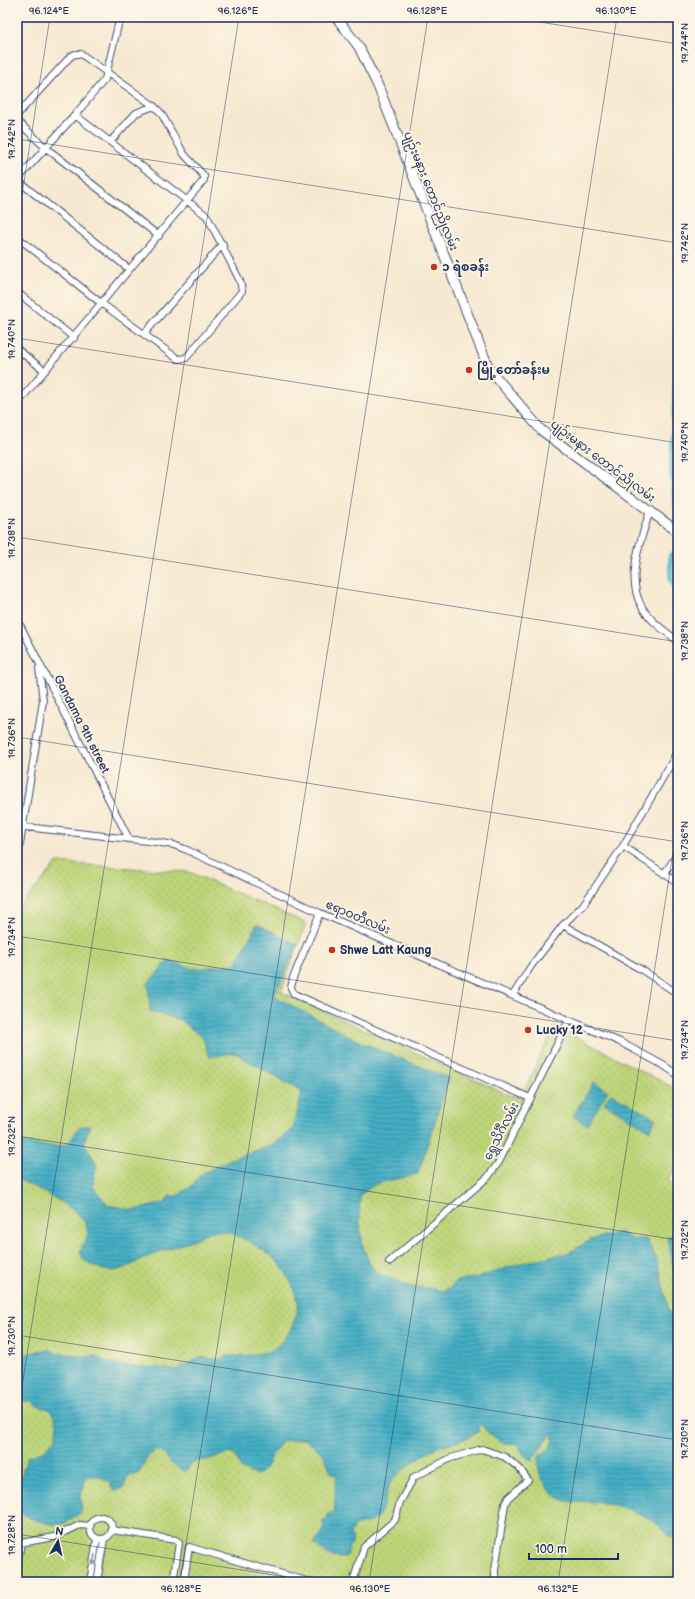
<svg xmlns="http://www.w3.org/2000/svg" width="695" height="1599" font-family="'Balsamiq Sans','Noto Sans Myanmar',sans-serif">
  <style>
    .grass { fill: url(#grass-dots); stroke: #6c826c }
    .water { fill: url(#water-rules); stroke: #306f91 }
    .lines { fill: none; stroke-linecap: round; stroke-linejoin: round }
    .canal { stroke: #45afc4; stroke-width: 6 }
    .street-casing { stroke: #3c4b6f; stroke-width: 8 }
    .primary-casing { stroke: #3c4b6f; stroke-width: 11 }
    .street { stroke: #fff; stroke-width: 6 }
    .primary { stroke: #fff; stroke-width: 9 }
    .oneway { fill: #8d97ae }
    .ticks { fill: none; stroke: #1b2f5e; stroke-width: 1; stroke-opacity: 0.45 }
    .poi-dot { fill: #c8321e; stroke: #fcf5e5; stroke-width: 1.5 }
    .labels { text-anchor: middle; stroke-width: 4; stroke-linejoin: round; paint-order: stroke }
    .street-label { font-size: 12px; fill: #1b2f5e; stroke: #fcf5e5 }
    .poi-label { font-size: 12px; font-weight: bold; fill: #1b2f5e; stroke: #fcf5e5; text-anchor: start }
    .neatline { fill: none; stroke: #1b2f5e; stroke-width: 1.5 }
    .ticks-label { font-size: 10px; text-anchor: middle; fill: #1b2f5e }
  </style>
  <defs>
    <pattern id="grass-dots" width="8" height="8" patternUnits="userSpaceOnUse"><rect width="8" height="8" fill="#bdd579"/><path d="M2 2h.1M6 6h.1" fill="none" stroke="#a2b76b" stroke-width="1.8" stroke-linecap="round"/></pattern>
    <pattern id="water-rules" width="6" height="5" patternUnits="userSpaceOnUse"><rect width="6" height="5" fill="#45afc4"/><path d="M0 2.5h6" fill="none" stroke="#398fa2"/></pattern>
  </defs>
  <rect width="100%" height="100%" fill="#fcf5e5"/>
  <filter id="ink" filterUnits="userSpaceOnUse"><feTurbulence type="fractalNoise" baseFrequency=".025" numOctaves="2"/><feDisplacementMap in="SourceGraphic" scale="8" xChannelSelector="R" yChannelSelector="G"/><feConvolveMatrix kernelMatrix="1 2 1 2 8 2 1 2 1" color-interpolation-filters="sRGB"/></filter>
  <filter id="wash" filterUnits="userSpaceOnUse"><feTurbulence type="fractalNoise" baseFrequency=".012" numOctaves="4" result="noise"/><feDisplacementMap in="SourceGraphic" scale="16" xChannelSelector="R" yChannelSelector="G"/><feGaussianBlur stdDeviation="0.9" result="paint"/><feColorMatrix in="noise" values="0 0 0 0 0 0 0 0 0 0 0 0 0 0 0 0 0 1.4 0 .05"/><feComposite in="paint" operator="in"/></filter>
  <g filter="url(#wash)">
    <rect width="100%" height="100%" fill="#f7e9d1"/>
    <path class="grass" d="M57 863 189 872 306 923 281 992 520 1100 555 1026 678 1090V1162L668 1181 678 1188V1582H17V910Z"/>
    <path class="water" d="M257 924 298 945 274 996 360 1042 449 1078 418 1174 376 1184 360 1195C359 1217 359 1247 372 1267 378 1275 388 1277 396 1280 401 1281 405 1285 410 1287 421 1289 432 1287 442 1291L450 1288 456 1281 480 1277 521 1263 570 1252 590 1240 620 1232 632 1239H646L656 1257 678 1347V1535L676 1537H670C665 1533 662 1528 657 1524 644 1513 611 1502 593 1502 584 1501 573 1504 563 1500 548 1494 533 1470 540 1455 551 1451 553 1443 553 1432L531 1461 523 1454 517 1443 505 1444 486 1431 480 1423 478 1428 479 1432C467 1439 454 1442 441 1446 428 1451 402 1469 393 1479 382 1491 388 1514 371 1522 366 1524 360 1524 355 1525L350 1532 353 1541 348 1549 347 1556C331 1562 327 1552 314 1544L324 1530 323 1521 327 1520 328 1514 334 1512C336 1500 334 1489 337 1476L331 1472 324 1455 305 1439 283 1441C279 1446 274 1451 271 1456 267 1465 267 1471 256 1475L241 1469 236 1456 229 1453 206 1460 192 1462 185 1472 173 1465 160 1450C148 1452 145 1462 139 1473L128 1477 123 1488 114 1492 110 1482 98 1476H88L84 1480V1486L80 1496 82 1511C66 1524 62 1527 42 1522 31 1519 26 1517 17 1509V1491L27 1457 42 1452 56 1439 57 1423 51 1410 34 1405 32 1401H22L17 1410V1355C31 1355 37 1350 49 1349L57 1354C70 1352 82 1359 95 1356 115 1369 140 1366 162 1368 167 1368 174 1371 178 1369 185 1367 192 1360 200 1358 210 1356 218 1363 227 1356 237 1357 266 1354 274 1349 286 1340 296 1322 298 1307 299 1298 291 1281 286 1273 275 1255 252 1242 233 1234 228 1232 217 1231 212 1231 206 1232 198 1238 192 1240 178 1246 164 1250 150 1256 138 1260 124 1272 110 1271 100 1270 92 1265 83 1259L80 1251C82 1246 86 1241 87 1237 94 1210 34 1190 17 1178V1142C26 1143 57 1148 64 1145 76 1139 74 1124 90 1126L84 1142 97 1165 92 1185 108 1205 134 1210 165 1203 169 1196H177L192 1186 200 1175 228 1160 270 1146 293 1129 302 1092 235 1053 209 1057 203 1038 180 1020 150 1011 148 983 169 960 193 969 236 964Z
      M594 1082 608 1091 587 1125 573 1116Z
      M611 1093 656 1119 649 1130 604 1103Z
      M678 1233V1287L667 1237Z"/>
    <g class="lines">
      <path class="canal" d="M676 505 672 472 678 332
        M671 555V579L678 591"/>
    </g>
  </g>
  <g filter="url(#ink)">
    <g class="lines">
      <g class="street-casing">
        <path id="street" d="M17 18 18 17
          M17 115 70 57 75 54H81L154 106 161 113 184 154 204 176V180L17 404
          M17 121 46 148 159 236
          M110 142 136 113 154 106
          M17 180 75 115 105 79 120 17
          M17 180 129 269
          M17 237 101 303 178 359 186 358 242 291 240 281 207 216 75 115
          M17 292 74 338
          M144 334 223 244
          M17 349 45 371
          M650 511C641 539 625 579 642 607 650 621 665 631 678 641
          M17 619 129 839
          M17 826 156 842 174 845 187 850 320 913 620 1042 663 1065 678 1075
          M623 846 678 883
          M17 862 43 701 39 668
          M664 874 678 854
          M320 913 293 978 291 988 294 994 530 1098
          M563 925 642 970 678 994
          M513 995 531 966 563 925 583 905 623 846 673 760 678 748
          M678 1171 677 1177 678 1179
          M389 1262 488 1177 499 1162 569 1020
          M90 1528a11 11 0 1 1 22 0a11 11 0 1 1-22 0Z
          M112 1530 176 1540 179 1543 173 1582
          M17 1566 21 1543 54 1537 80 1525 90 1526
          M90 1582 97 1539
          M97 1582 104 1539
          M184 1582 189 1547 310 1582
          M353 1582 364 1547 395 1520 400 1502 414 1477 451 1458 482 1449 505 1457 519 1468 528 1480 508 1498 505 1504 495 1570V1582"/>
      </g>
      <g class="primary-casing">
        <path id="primary" d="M336 17 359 47 378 86 489 369 541 430 678 532"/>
      </g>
      <use href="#street" class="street"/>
      <use href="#primary" class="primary"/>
    </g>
    <defs><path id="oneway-solid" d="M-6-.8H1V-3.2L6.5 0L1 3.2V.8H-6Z"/></defs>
    <use class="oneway" href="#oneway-solid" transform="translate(94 1560) rotate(99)"/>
  </g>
  <path class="ticks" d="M508 17 678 44M17 139 678 243M17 226 50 17M17 338 678 443M17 537 678 642M17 737 678 842M17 936 678 1041M17 1136 678 1240M17 1335 678 1440M17 1418 239 17M17 1534 317 1582M180 1582 428 17M369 1582 617 17M558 1582 678 821"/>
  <g class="poi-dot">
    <circle cx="434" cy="267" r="4"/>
    <circle cx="469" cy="370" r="4"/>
    <circle cx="332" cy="950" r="4"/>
    <circle cx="528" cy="1030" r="4"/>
  </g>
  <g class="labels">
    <g class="street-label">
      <text transform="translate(431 191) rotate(68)" y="4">ပျဉ်းမနား တောင်ညိုလမ်း</text>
      <text transform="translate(603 461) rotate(37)" y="4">ပျဉ်းမနား တောင်ညိုလမ်း</text>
      <text transform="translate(82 724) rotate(63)" y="4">Gandama 9th street</text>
      <text transform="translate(358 917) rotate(23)" y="4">ဧရာဝတီလမ်း</text>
      <text transform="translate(501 1131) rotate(-63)" y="4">ရွှေသိင်္ဂီလမ်း</text>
    </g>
    <g class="poi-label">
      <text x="442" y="271">၁ ရဲစခန်း</text>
      <text x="477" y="374">မြို့တော်ခန်းမ</text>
      <text x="340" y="954">Shwe Latt Kaung</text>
      <text x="536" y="1034">Lucky 12</text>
    </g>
  </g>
  <rect width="695" height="1599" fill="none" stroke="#fcf5e5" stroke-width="44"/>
  <g transform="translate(58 1541) rotate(9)" stroke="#fcf5e5" stroke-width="3" paint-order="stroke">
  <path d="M0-3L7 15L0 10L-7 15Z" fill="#1b2f5e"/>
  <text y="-6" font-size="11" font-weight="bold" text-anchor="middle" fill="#1b2f5e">N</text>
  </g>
  <path d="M529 1553v6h89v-6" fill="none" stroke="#1b2f5e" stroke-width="2"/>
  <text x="535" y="1553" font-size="12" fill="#1b2f5e" stroke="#fcf5e5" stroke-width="3" paint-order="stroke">100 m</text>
  <rect x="22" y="22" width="651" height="1555" class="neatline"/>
  <g class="ticks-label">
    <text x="49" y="14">96.124°E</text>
    <text x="238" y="14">96.126°E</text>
    <text x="427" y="14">96.128°E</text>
    <text x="616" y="14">96.130°E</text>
    <text transform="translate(684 43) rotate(-90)" y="4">19.744°N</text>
    <text transform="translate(11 139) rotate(-90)" y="4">19.742°N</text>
    <text transform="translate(684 243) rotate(-90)" y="4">19.742°N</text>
    <text transform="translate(11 339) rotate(-90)" y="4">19.740°N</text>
    <text transform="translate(684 442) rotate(-90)" y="4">19.740°N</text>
    <text transform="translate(11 538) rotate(-90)" y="4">19.738°N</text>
    <text transform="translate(684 641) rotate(-90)" y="4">19.738°N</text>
    <text transform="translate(11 738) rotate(-90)" y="4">19.736°N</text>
    <text transform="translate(684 841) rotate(-90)" y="4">19.736°N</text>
    <text transform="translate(11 937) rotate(-90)" y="4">19.734°N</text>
    <text transform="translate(684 1040) rotate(-90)" y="4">19.734°N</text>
    <text transform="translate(11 1136) rotate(-90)" y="4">19.732°N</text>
    <text transform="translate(684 1240) rotate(-90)" y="4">19.732°N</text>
    <text transform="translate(11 1336) rotate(-90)" y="4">19.730°N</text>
    <text transform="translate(684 1439) rotate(-90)" y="4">19.730°N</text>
    <text transform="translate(11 1535) rotate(-90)" y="4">19.728°N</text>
    <text x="181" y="1592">96.128°E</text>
    <text x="370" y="1592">96.130°E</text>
    <text x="558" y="1592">96.132°E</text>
  </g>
</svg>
